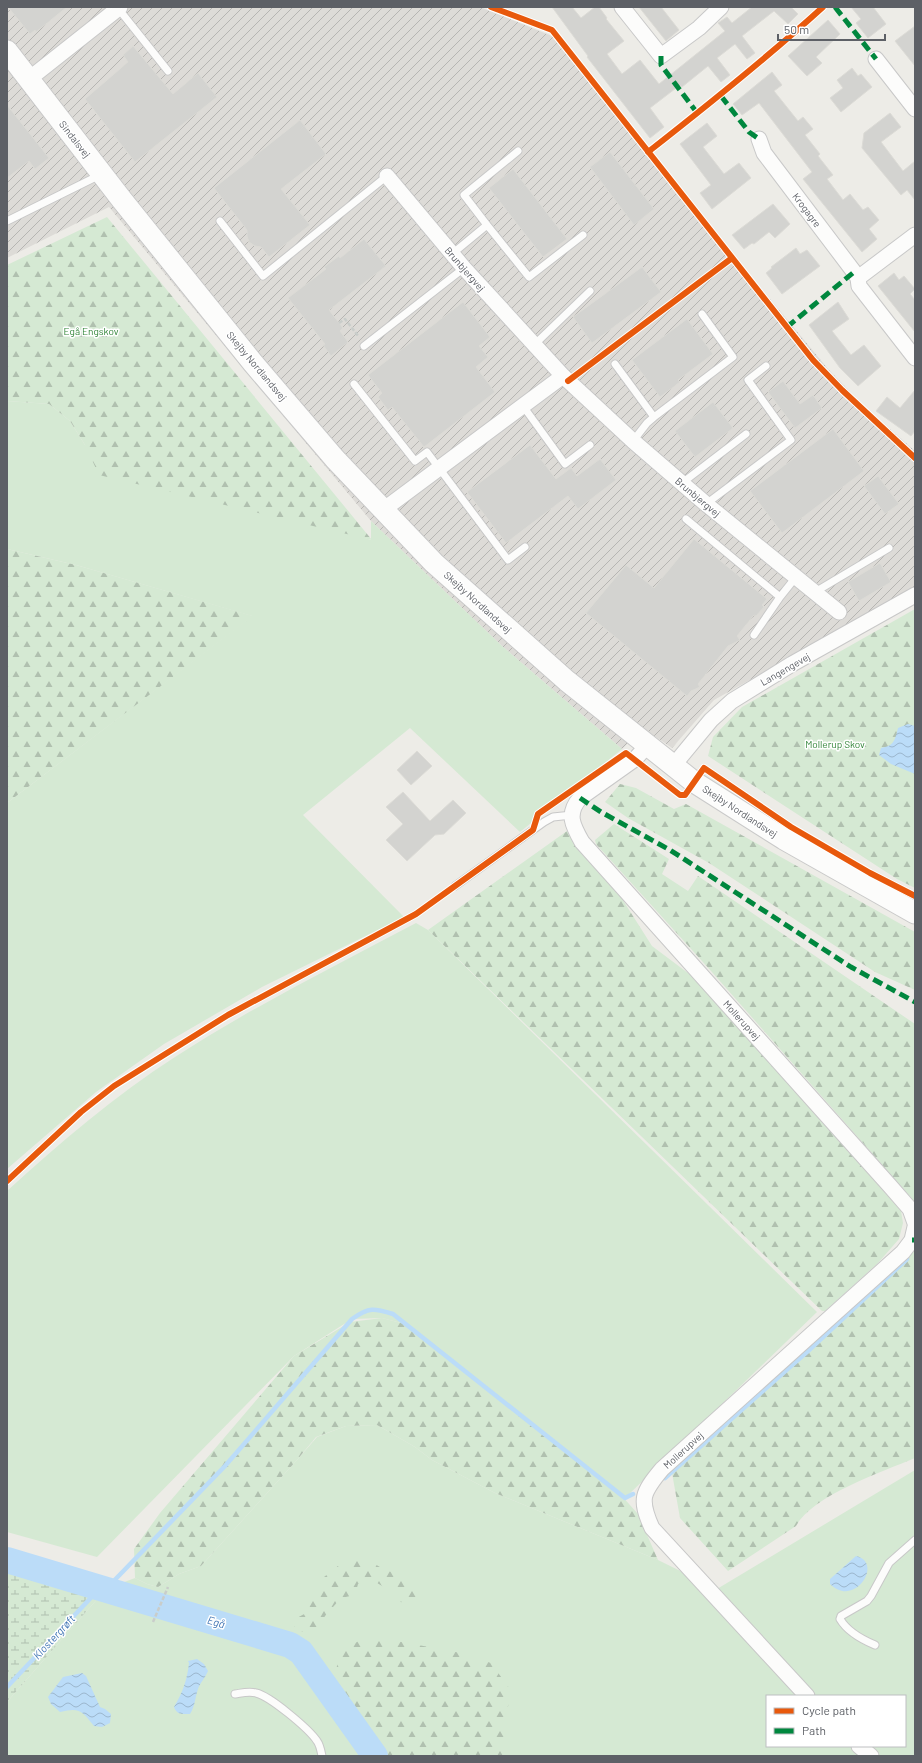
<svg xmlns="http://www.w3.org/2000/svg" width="922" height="1763" font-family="Barlow,sans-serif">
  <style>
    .industrial { fill: url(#industrial-furrows) }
    .grass { fill: #d5e9d3; fill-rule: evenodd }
    .forest { fill: url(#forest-firs) }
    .wetland { fill: url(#wetland-marsh) }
    .water { fill: url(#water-waves) }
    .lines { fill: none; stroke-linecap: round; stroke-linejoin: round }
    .stream { stroke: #bbdcf8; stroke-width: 4.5 }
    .river { stroke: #bbdcf8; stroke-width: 26 }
    .building { fill: #d3d3d0; stroke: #dcdbd6 }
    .lane-casing { stroke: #c8c8c8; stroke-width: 9 }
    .street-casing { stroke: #c8c8c8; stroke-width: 17 }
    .secondary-casing { stroke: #c9c9c9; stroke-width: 23 }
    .path { stroke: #c9cdca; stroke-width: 2.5; stroke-dasharray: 4 2; stroke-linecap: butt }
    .lane { stroke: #fcfcfb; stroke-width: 7 }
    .street { stroke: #fcfcfb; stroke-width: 15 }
    .secondary { stroke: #fcfcfb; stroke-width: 21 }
    .quiet { stroke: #00873e; stroke-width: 5; stroke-dasharray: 10 5; stroke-linecap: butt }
    .cycleway-casing { stroke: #fff; stroke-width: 8 }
    .cycleway { stroke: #e8590c; stroke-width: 6 }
    .labels { text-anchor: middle; stroke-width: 3; stroke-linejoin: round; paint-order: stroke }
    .street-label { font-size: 10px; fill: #5d6066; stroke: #fff }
    .park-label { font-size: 10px; fill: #33863a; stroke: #fff }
    .water-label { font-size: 11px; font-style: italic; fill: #3f74b4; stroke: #fff }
  </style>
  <defs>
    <pattern id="industrial-furrows" width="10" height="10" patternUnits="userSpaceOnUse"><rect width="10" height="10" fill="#dddbd7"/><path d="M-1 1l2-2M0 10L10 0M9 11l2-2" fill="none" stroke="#b6b5b2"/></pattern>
    <pattern id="forest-firs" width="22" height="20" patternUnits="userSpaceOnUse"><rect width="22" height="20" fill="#d5e9d3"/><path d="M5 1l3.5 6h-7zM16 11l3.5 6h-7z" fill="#b0c0af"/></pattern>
    <pattern id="wetland-marsh" width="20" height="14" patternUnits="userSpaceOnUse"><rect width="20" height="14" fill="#d5e9d3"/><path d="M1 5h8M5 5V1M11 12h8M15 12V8" fill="none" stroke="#b0c0af"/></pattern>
    <pattern id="water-waves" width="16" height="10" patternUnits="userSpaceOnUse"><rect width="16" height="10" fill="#bbdcf8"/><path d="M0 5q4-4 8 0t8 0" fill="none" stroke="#9bb6cd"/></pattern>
  </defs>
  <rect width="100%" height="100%" fill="#edece7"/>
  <path class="industrial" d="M7 7H480L552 36 828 369 865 407 915 451V587L714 700 672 748 643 728 622 749 502 646 371 521 109 207 7 258Z"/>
  <path class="grass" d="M7 401 49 404 70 421 85 445 371 540V521L502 646 622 749 520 832 410 728 303 815 404 917 262 987 164 1044 96 1092 7 1169V803L252 616 76 565 7 549Z
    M416 923 428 930 817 1312 625 1498 405 1324 382 1318 352 1319 294 1356 97 1557 7 1532V1191C60 1143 114 1096 175 1057 252 1007 335 966 416 923Z
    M377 1425 415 1447 432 1460 495 1493 658 1560 717 1589 915 1470V1756H7V1702L106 1589 135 1578 147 1584 158 1587 179 1574 201 1566 297 1460 317 1437 346 1426ZM767 1696H905V1746H767Z"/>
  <path class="forest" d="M107 217 372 540 99 475 85 445 70 421 49 404 7 401V265Z
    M7 549 76 565 253 616 7 803Z
    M915 609V888L897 879 708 756 713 737 742 707Z
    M620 784 636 788 674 809 686 804 915 932V990L875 972 709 863 628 818 605 802Z
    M614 824 669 859 662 874 688 891 698 876 915 1024V1202L711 971 596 844 595 840Z
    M567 831 583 855 619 894 652 946 700 982 901 1211 903 1223 899 1239 878 1263 825 1311H822L428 930Z
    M915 1240V1458C882 1472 813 1495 796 1526L728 1571 680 1518 672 1473 890 1274 913 1247Z
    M382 1318 405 1324 586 1469 621 1495 638 1514 658 1560 495 1493 432 1460 415 1447 377 1425 346 1426 316 1437 297 1460 201 1566 179 1574 158 1587 147 1584 135 1578 134 1549 160 1513 294 1356 350 1322Z
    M368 1560 385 1570 406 1576 419 1592 412 1603 400 1602 394 1593 372 1580 358 1584 355 1595 341 1598 325 1616 318 1629 305 1633 294 1628 295 1619 306 1613 324 1577 343 1562Z
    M364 1638 402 1642 461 1653 491 1663 512 1692 504 1721 505 1756H383L361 1728 335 1679 339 1652Z"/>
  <path class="wetland" d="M7 1556 103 1585 106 1589 7 1702Z"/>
  <path class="water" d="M908 724 915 726V774L891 764 879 755 881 748C894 746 895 740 898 728Z
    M856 1556C884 1562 855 1609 830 1584V1579Z
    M197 1659 204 1664 208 1671C205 1678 200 1683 198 1689 195 1698 195 1706 190 1714 182 1714 177 1715 174 1707 183 1692 187 1680 189 1663L188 1661Z
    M82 1673 86 1676 100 1707 105 1709 111 1714 110 1723 102 1727 94 1726C82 1711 80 1707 60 1712L51 1704 48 1697 63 1677Z"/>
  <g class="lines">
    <path class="stream" d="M665 1478 808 1351 907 1259
      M106 1589 225 1466 352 1319C369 1307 374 1308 393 1314L625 1498 633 1494
      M7 1687 101 1587"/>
    <path class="river" d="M7 1560 290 1645 301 1652 375 1756"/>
  </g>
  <path class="building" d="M8 7H67L36 32 35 30 30 34Z
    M552 7H572L581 18 595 7H599L607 18 606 19 624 41 607 54 622 74 640 60 659 84 725 31 718 23 727 17 732 23 752 7H791L798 14 788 24 774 11 742 36 755 53 747 59 735 44 717 58 730 75 721 82 708 66 682 87 680 85 650 108 664 127 650 138 587 57 588 56Z
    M639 7H661L679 30 666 41Z
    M851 7H873L886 24 868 38 856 23 861 19Z
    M828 20 840 34 816 57 822 63 807 76 788 56Z
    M915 26V66L895 41Z
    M133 46 173 94 198 73 217 97 135 162 85 99 128 62 123 55Z
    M852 68 858 76 861 74 872 87 841 112 830 98 843 88 837 80Z
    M772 72 782 85 774 91 798 121 803 117 813 129 805 135 820 154 818 156 833 175 827 179 843 200 850 194 863 210 868 207 879 220 869 229 877 239 862 252 803 179 812 172 759 103 742 115 733 104Z
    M7 105 49 158 35 169 29 161 7 178Z
    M890 113 901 127 881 142 903 171 915 161V200L907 190 901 195 862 148 864 133Z
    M300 120 326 154 281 189 310 225 269 257 261 247 255 246 249 242 247 236V230L214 188Z
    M707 123 717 136 703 147 724 174 739 163 751 178 712 209 700 193 711 185 680 144Z
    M610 152 654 209 634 225 590 167Z
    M513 169 567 239 543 257 489 188Z
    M773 204 790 224 775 238 769 232 754 244 752 243 744 249 732 235Z
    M364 239 386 266 329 310 343 328 340 331 348 342 331 356 323 345 325 344 288 298 326 269 324 267 339 256 340 258Z
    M796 248 800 254 807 250 820 266 782 294 766 273 772 268 771 267Z
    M642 267 661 292 592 343 573 317Z
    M894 273 899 280 904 276 915 289 910 294 915 300V332L878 286Z
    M463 302 490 337 479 346 488 357 476 367 495 392 424 447 392 407 388 410 378 397 382 393 368 375Z
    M838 302 849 319 832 331 851 355 864 345 881 366 858 386 840 368 809 325Z
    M687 319 713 354 678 380 680 382 660 397 632 360Z
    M783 381 800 404 813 395 822 408 795 428 768 392Z
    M915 390V431L911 436 876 411 887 397 900 408Z
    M713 402 733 428 695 457 675 431Z
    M833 429 864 471 782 533 750 491Z
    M530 445 556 479 571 468 577 476 600 459 616 480 578 509 568 496 506 543 467 492Z
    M878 476 899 504 885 514 864 486Z
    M694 539 767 599 762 605 764 607 756 616 754 615 737 636 740 640 728 646 698 684 700 687 691 691 687 696 586 613 626 565 654 588Z
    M880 563 891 582 859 601 848 582Z
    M417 751 432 766 411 785 397 770Z
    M403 792 430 821 453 800 466 813 444 834 435 835 407 861 386 840 403 824 386 807Z"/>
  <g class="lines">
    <g class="lane-casing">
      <path id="lane" d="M117 7 168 71
        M7 221 100 175
        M220 221 263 276 387 176
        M487 225 464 195 518 151
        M452 254 487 225 529 277 583 235
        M534 345 590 291
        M364 346 464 268
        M615 364 654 417 647 423 633 441
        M354 384 415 461 427 452 508 560 525 547
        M523 406 565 464 590 445
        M654 417 733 357 702 314
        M682 483 746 434
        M706 504 791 440 748 380 766 366
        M686 519 780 597 796 577
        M815 592 889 548
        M754 635 780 597
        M455 886 544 822 553 817 572 815
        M875 1645C863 1640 847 1631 840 1619L841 1616 867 1601 871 1596 889 1563 915 1540
        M235 1694C242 1693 249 1691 256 1693 270 1696 309 1729 317 1741 320 1745 321 1751 322 1756"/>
    </g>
    <g class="street-casing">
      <path id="street" d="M622 7 661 56 699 28 721 7
        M876 59 915 109
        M29 79 120 7
        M759 139 764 153 854 272 858 278 859 286 915 358
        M387 176 464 268 563 376 633 441 706 504 839 612
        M858 278 915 235
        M383 510 563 376
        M647 746 635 759 580 798C566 814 573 826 582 842L890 1186 910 1209 915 1223
        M673 766 711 720 732 701 792 664 915 595
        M807 1696 652 1528C639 1499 642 1493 662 1469L903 1252 912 1240 915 1227
        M859 1746 871 1756"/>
    </g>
    <g class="secondary-casing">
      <path id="secondary" d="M7 51 122 200 253 363 335 459 434 563 567 681 694 782 784 839 915 913"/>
    </g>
    <path class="path" d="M339 323 345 319 359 337
      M153 1622 168 1587"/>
    <use href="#lane" class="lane"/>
    <use href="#street" class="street"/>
    <use href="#secondary" class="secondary"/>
    <path class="quiet" d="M835 7 876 59
      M661 56V65L698 114
      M721 96 749 132 759 139
      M787 327 854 272
      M580 798 601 812 670 850 851 967 915 1002
      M912 1240H915"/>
    <g class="cycleway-casing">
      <path id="cycleway" d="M491 7 552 30 813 360 842 390 915 458
        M648 152C708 105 767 58 823 7
        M568 381 732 258
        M7 1181 81 1112 114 1086 228 1015 416 914 533 830 538 814 626 753 680 795H685L704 768 791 827 870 873 915 896"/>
    </g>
    <use href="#cycleway" class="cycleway"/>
  </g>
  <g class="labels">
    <g class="street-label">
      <text transform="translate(75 139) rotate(52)" y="4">Sindalsvej</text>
      <text transform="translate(807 210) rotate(53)" y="4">Krogagre</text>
      <text transform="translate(465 269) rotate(49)" y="4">Brunbjergvej</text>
      <text transform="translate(257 366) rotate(50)" y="4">Skejby Nordlandsvej</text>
      <text transform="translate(698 497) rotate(40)" y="4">Brunbjergvej</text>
      <text transform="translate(478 602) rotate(42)" y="4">Skejby Nordlandsvej</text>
      <text transform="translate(785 669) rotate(-30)" y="4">Langengevej</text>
      <text transform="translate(740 811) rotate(33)" y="4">Skejby Nordlandsvej</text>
      <text transform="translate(742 1020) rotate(48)" y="4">Mollerupvej</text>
      <text transform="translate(683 1450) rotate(-42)" y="4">Mollerupvej</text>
    </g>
    <g class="park-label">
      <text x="91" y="335">Egå Engskov</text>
      <text x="835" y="748">Mollerup Skov</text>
    </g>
    <g class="water-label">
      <text transform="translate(216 1622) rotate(17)" y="4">Egå</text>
      <text transform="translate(54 1637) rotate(-47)" y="4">Klostergrøft</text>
    </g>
  </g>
  <rect width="922" height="1763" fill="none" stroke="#5d6066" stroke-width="16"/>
  <rect x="766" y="1695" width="140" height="52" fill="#ffffff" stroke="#bebfc2"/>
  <rect x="774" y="1708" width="20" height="6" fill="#e8590c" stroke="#bebfc2"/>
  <text x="802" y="1715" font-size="12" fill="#5d6066">Cycle path</text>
  <rect x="774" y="1728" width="20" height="6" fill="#00873e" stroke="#bebfc2"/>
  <text x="802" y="1735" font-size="12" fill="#5d6066">Path</text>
  <path d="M778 34v6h107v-6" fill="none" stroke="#5d6066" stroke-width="2"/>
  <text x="784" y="34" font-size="12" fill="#5d6066" stroke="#ffffff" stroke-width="3" paint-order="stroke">50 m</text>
</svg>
